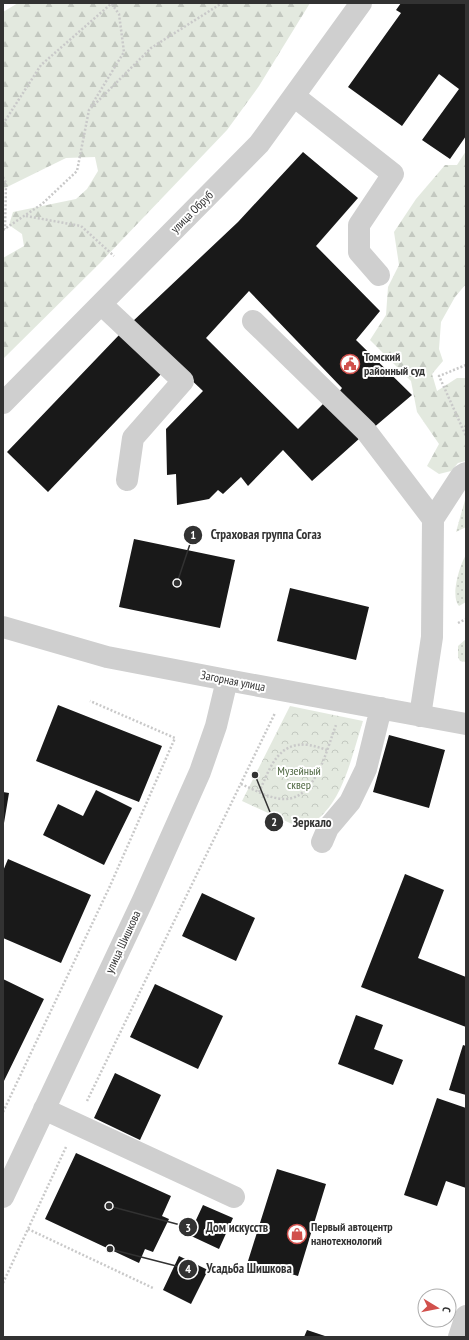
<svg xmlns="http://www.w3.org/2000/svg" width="469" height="1340" font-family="'PT Sans Narrow',sans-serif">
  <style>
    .grass { fill: url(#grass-dots) }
    .forest { fill: url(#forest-firs) }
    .park { fill: url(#park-crowns) }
    .building { fill: #191919 }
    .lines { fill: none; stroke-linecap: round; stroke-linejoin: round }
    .path { stroke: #c9c9c9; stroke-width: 2.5; stroke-dasharray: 2 2; stroke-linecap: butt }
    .minor { stroke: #cfcfcf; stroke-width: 22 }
    .labels { text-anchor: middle; stroke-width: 4; stroke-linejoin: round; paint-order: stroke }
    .street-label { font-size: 12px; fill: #323232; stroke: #fff }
    .poi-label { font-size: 12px; font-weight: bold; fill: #323232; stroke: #fff; text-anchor: start }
    .park-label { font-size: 12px; fill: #516944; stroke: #fff }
    .leader { fill: none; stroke: #323232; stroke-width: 1.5 }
    .callout-dot { fill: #323232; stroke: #fff; stroke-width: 1.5 }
    .mark-label { font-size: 12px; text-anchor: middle; font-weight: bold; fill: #fff }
    .callout-label { font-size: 13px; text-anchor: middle; font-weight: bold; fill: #323232; stroke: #fff; stroke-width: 4; stroke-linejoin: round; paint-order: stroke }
  </style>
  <defs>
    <pattern id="grass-dots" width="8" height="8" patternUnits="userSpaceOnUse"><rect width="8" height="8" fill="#e3e9df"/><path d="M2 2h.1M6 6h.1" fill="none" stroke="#c3c8c0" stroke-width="1.8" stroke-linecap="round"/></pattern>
    <pattern id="forest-firs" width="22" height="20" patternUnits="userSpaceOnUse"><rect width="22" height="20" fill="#e3e9df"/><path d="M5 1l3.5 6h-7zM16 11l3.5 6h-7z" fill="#c3c8c0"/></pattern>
    <pattern id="park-crowns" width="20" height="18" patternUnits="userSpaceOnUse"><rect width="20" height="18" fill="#e3e9df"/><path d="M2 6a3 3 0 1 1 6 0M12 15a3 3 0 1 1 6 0" fill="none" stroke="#c3c8c0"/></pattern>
  </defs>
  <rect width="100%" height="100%" fill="#fff"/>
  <path class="grass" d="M466 496V527L456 532 465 500Z
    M466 555V602L459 606C450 597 460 564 466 555Z
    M466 639V662L460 661 458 657V646Z"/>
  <path class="forest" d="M18 3H310L259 86 227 130 100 263 3 359V258L24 246 22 234 9 225 13 212 76 199 87 189 98 171 95 157 66 158 3 189V12Z
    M466 151V284L455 297 441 322 439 349 443 361 432 374 437 391 457 378H466V461L458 463 451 471 439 474 427 466 439 444 417 412 411 381 370 340 386 315 388 287 399 265 394 232 416 199 445 165H457Z"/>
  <path class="park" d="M290 706 363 721C354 749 345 791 325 812 319 819 311 824 303 829L242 801Z"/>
  <path class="building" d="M401 3H466V136L450 159 422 140 459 89 439 74 402 126 348 87 401 13 396 10Z
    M303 152 358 198 316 246 380 311 356 340 412 395 372 429 339 392 342 388 249 291 206 338 298 429 328 399 360 438 312 481 283 450 248 486 241 477 223 494 218 490 209 499 177 505 176 474 167 475 166 429 203 391 131 323 238 222Z
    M120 334 163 372 48 492 7 452Z
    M134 539 235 560 220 628 119 607Z
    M290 588 369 607 356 660 277 641Z
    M58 705 162 746 139 802 36 761Z
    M389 735 445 750 429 808 373 792Z
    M96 790 132 808 104 865 43 835 58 804 83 816Z
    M3 792 9 793 4 823 3 822Z
    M8 859 91 895 61 963 3 938V871Z
    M405 874 444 890 418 958 466 977V1027L361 987Z
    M202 893 255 918 236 961 182 936Z
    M3 979 44 999 3 1083Z
    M155 984 223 1016 198 1069 130 1037Z
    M356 1015 383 1025 374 1049 403 1060 393 1085 338 1064Z
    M463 1045 466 1046V1095L449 1090Z
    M115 1073 161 1095 140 1140 94 1118Z
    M437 1098 466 1108V1188L446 1181 437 1206 404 1195Z
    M76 1153 171 1196 162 1216 169 1219 153 1252 145 1249 139 1263 45 1219Z
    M277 1169 326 1184 298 1276 248 1261Z
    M203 1205 233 1218 219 1249 189 1235Z
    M179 1256 208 1270 191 1304 163 1290Z
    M307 1330 328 1337H304Z"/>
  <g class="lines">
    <path class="path" d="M91 106 124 52 119 14 111 3
      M3 124 41 65 112 3
      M3 177 6 183 5 229
      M26 216 81 226 114 256
      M3 230 42 204 77 171 89 110 151 48 222 3
      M466 365 439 376 466 436
      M458 623 466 619
      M241 784C255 790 270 799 285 799 316 799 327 748 336 725
      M259 792C270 769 277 741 309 745 315 746 321 748 327 750
      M87 1101 275 713
      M3 1112 110 886 175 738 90 701
      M28 1229 153 1288
      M3 1283 66 1147"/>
    <path class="minor" d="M294 96 393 174 359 225V252L379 275
      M101 304 183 381 133 438 127 480
      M253 321 366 431 433 519 432 637 420 716
      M3 403 259 144 361 3
      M433 519 461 476 466 473
      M3 627 107 657 227 680 466 724
      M322 842 328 828 350 802 366 769 381 708
      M44 1109 234 1197
      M3 1197 143 900 200 772 216 726 227 680
      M459 1337 466 1316"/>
  </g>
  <defs>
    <g id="civic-ring" transform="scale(1)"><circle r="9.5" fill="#fff" stroke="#d1504c" stroke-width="1.5"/><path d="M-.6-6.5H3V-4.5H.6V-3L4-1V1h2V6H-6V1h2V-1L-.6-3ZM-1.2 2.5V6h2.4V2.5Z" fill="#d1504c"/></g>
    <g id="shop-ring" transform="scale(1)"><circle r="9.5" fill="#fff" stroke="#d1504c" stroke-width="1.5"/><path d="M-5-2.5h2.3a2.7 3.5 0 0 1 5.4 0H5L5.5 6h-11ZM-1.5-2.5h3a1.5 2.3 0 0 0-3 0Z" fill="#d1504c"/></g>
  </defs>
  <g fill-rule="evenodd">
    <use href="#civic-ring" x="350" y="364"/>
    <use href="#shop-ring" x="297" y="1234"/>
  </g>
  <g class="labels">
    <g class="street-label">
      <text transform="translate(192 212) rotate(-45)" y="4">улица Обруб</text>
      <text transform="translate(233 681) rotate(11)" y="4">Загорная улица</text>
      <text transform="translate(123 942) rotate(-65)" y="4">улица Шишкова</text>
    </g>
    <g class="poi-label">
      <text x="364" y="361">Томский<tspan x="364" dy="14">районный суд</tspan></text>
      <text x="311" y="1231">Первый автоцентр<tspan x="311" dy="14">нанотехнологий</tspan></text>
    </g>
    <g class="park-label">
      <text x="299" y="775">Музейный<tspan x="299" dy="14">сквер</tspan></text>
    </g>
  </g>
  <path class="leader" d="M177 583L193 535M255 775L274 822M109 1206L188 1227M110 1249L188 1269"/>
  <g class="callout-dot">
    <circle cx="177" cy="583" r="4"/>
    <circle cx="255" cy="775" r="4"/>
    <circle cx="109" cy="1206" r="4"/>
    <circle cx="110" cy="1249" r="4"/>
    <circle cx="193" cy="535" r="10"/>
    <circle cx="274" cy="822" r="10"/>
    <circle cx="188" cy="1227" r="10"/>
    <circle cx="188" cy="1269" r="10"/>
  </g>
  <g class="mark-label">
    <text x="193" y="539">1</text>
    <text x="274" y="826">2</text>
    <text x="188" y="1232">3</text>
    <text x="188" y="1273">4</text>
  </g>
  <g class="callout-label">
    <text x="266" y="539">Страховая группа Согаз</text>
    <text x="312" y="827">Зеркало</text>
    <text x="237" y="1232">Дом искусств</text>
    <text x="249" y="1273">Усадьба Шишкова</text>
  </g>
  <rect width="469" height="1340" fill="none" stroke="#323232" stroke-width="8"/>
  <g transform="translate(437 1308) rotate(100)"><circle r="19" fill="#ffffff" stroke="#adadad"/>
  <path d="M0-3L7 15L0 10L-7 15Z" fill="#d1504c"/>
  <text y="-6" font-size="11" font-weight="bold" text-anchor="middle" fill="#323232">С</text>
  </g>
</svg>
